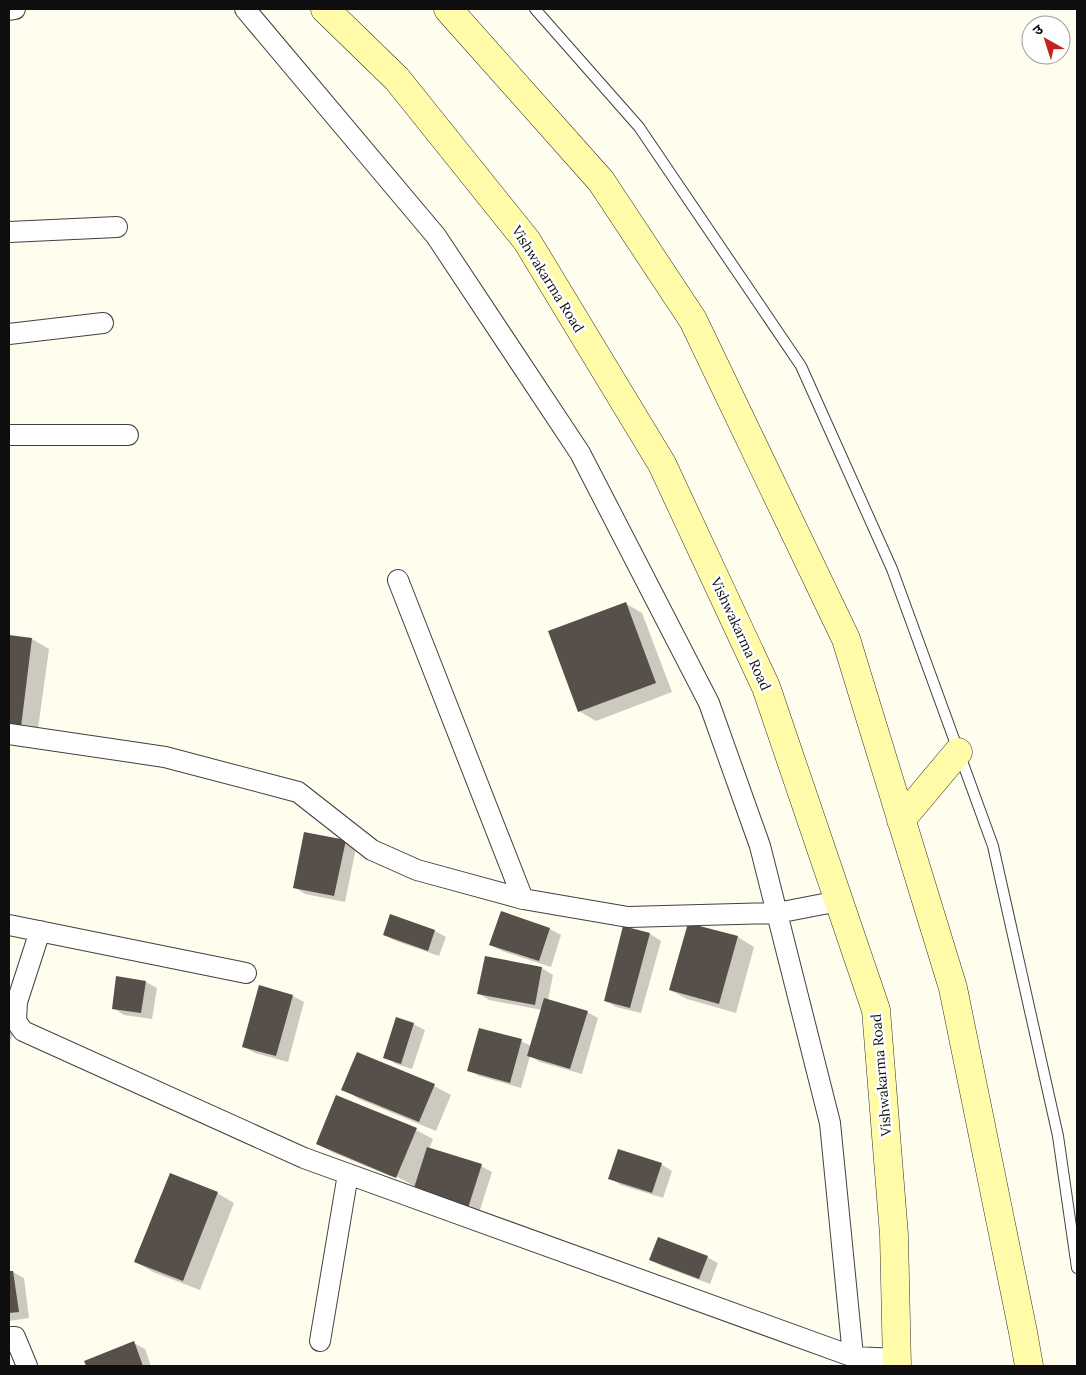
<svg xmlns="http://www.w3.org/2000/svg" width="1086" height="1375" font-family="Lora,'Noto Sans Devanagari',serif">
  <style>
    .shadow { fill: #0003 }
    .building { fill: #57504a }
    .lines { fill: none; stroke-linecap: round; stroke-linejoin: round }
    .service-casing { stroke: #414141; stroke-width: 12 }
    .minor-casing { stroke: #414141; stroke-width: 22 }
    .secondary-casing { stroke: #303030; stroke-width: 29 }
    .service { stroke: #fff; stroke-width: 10 }
    .minor { stroke: #fff; stroke-width: 20 }
    .secondary { stroke: #fffba9; stroke-width: 28 }
    .labels { text-anchor: middle; stroke-width: 5; stroke-linejoin: round; paint-order: stroke }
    .street-label { font-size: 14px; fill: #0e0e0e; stroke: #fff }
  </style>
  <rect width="100%" height="100%" fill="#fffdee"/>
  <path class="shadow" d="M625 603 642 613 672 692 596 721 579 711Z
    M9 636 32 639 49 649 37 736 9 732Z
    M345 842 356 848 345 902 305 894 294 887Z
    M502 913 550 929 561 935 551 967 502 951 491 945Z
    M391 916 435 931 446 937 439 956 396 941 384 935Z
    M624 928 650 934 661 941 641 1013 616 1007 605 1000Z
    M738 937 754 947 736 1013 687 999 670 990Z
    M486 957 542 968 553 975 548 1000 587 1012 598 1018 582 1074 540 1062 530 1056 521 1088 479 1076 468 1070 521 1041 531 1046 542 1010 489 1000 478 993Z
    M146 982 157 988 152 1019 124 1015 113 1008Z
    M260 987 293 996 304 1002 288 1062 255 1053 244 1047Z
    M9 1004 20 1010 9 1045Z
    M413 1024 425 1030 412 1069 396 1064 385 1057Z
    M434 1086 451 1095 436 1131 359 1099 343 1089Z
    M416 1130 433 1139 429 1149 481 1166 492 1172 479 1213 416 1187 392 1174 390 1176 397 1179 334 1153 317 1144Z
    M661 1164 672 1171 663 1198 621 1185 610 1178Z
    M170 1175 217 1193 234 1203 200 1290 153 1272 136 1262Z
    M707 1257 718 1263 710 1284 662 1266 651 1260Z
    M9 1272H13L24 1278 29 1318 9 1321Z
    M134 1343 145 1349 151 1366H88L86 1361Z"/>
  <path class="building" d="M626 602 656 683 578 712 548 631Z
    M9 635 32 638 21 727 9 725Z
    M304 832 346 840 334 896 293 888Z
    M501 911 550 928 539 961 489 945Z
    M390 914 435 930 428 951 383 935Z
    M688 923 738 936 719 1004 669 990Z
    M623 926 650 933 630 1008 604 1001Z
    M485 956 542 967 535 1005 477 994Z
    M116 976 146 981 141 1013 112 1009Z
    M259 985 293 995 276 1056 242 1047Z
    M544 998 588 1011 570 1069 527 1056Z
    M396 1017 414 1023 401 1064 383 1058Z
    M479 1028 522 1039 510 1083 467 1071Z
    M357 1052 435 1084 419 1122 341 1090Z
    M336 1095 417 1128 396 1178 316 1144Z
    M427 1147 482 1164 468 1208 413 1191Z
    M618 1149 662 1163 652 1193 608 1179Z
    M170 1173 218 1192 183 1281 134 1262Z
    M658 1237 708 1256 699 1279 649 1260Z
    M9 1271H13L19 1312 9 1313Z
    M134 1341 143 1366H86L84 1361Z"/>
  <g class="lines">
    <g class="service-casing">
      <path id="service" d="M535 9 639 127 801 366 892 569 993 846 1058 1136 1077 1268"/>
    </g>
    <g class="minor-casing">
      <path id="minor" d="M245 9 436 236 580 453 709 703 760 846 830 1123 854 1366
        M9 10 15 9
        M9 232 117 227
        M9 334 103 323
        M9 435H128
        M398 580 523 899
        M9 734 165 757 298 792 372 850 417 870 523 899 628 917 777 913 839 901
        M9 925 246 973
        M40 931 17 1002 16 1021 23 1031 304 1158 854 1357 897 1359
        M9 1337H15L27 1366
        M320 1341 348 1174"/>
    </g>
    <g class="secondary-casing">
      <path id="secondary" d="M325 9 397 79 527 241 662 464 766 687 876 1010 894 1235 897 1366
        M448 9 601 181 693 320 846 639 953 988 1023 1332 1029 1366
        M901 820 958 752"/>
    </g>
    <use href="#service" class="service"/>
    <use href="#minor" class="minor"/>
    <use href="#secondary" class="secondary"/>
  </g>
  <g class="labels">
    <g class="street-label">
      <text transform="translate(548 279) rotate(58)" y="5">Vishwakarma Road</text>
      <text transform="translate(741 634) rotate(65)" y="5">Vishwakarma Road</text>
      <text transform="translate(881 1075) rotate(-95)" y="5">Vishwakarma Road</text>
    </g>
  </g>
  <rect width="1086" height="1375" fill="none" stroke="#0e0e0e" stroke-width="20"/>
  <g transform="translate(1046 40) rotate(321)"><circle r="24" fill="#ffffff" stroke="#9f9f9f"/>
  <path d="M0-4L9 19L0 12L-9 19Z" fill="#c22321"/>
  <text y="-8" font-size="14" font-weight="bold" text-anchor="middle" fill="#0e0e0e">उ</text>
  </g>
</svg>
